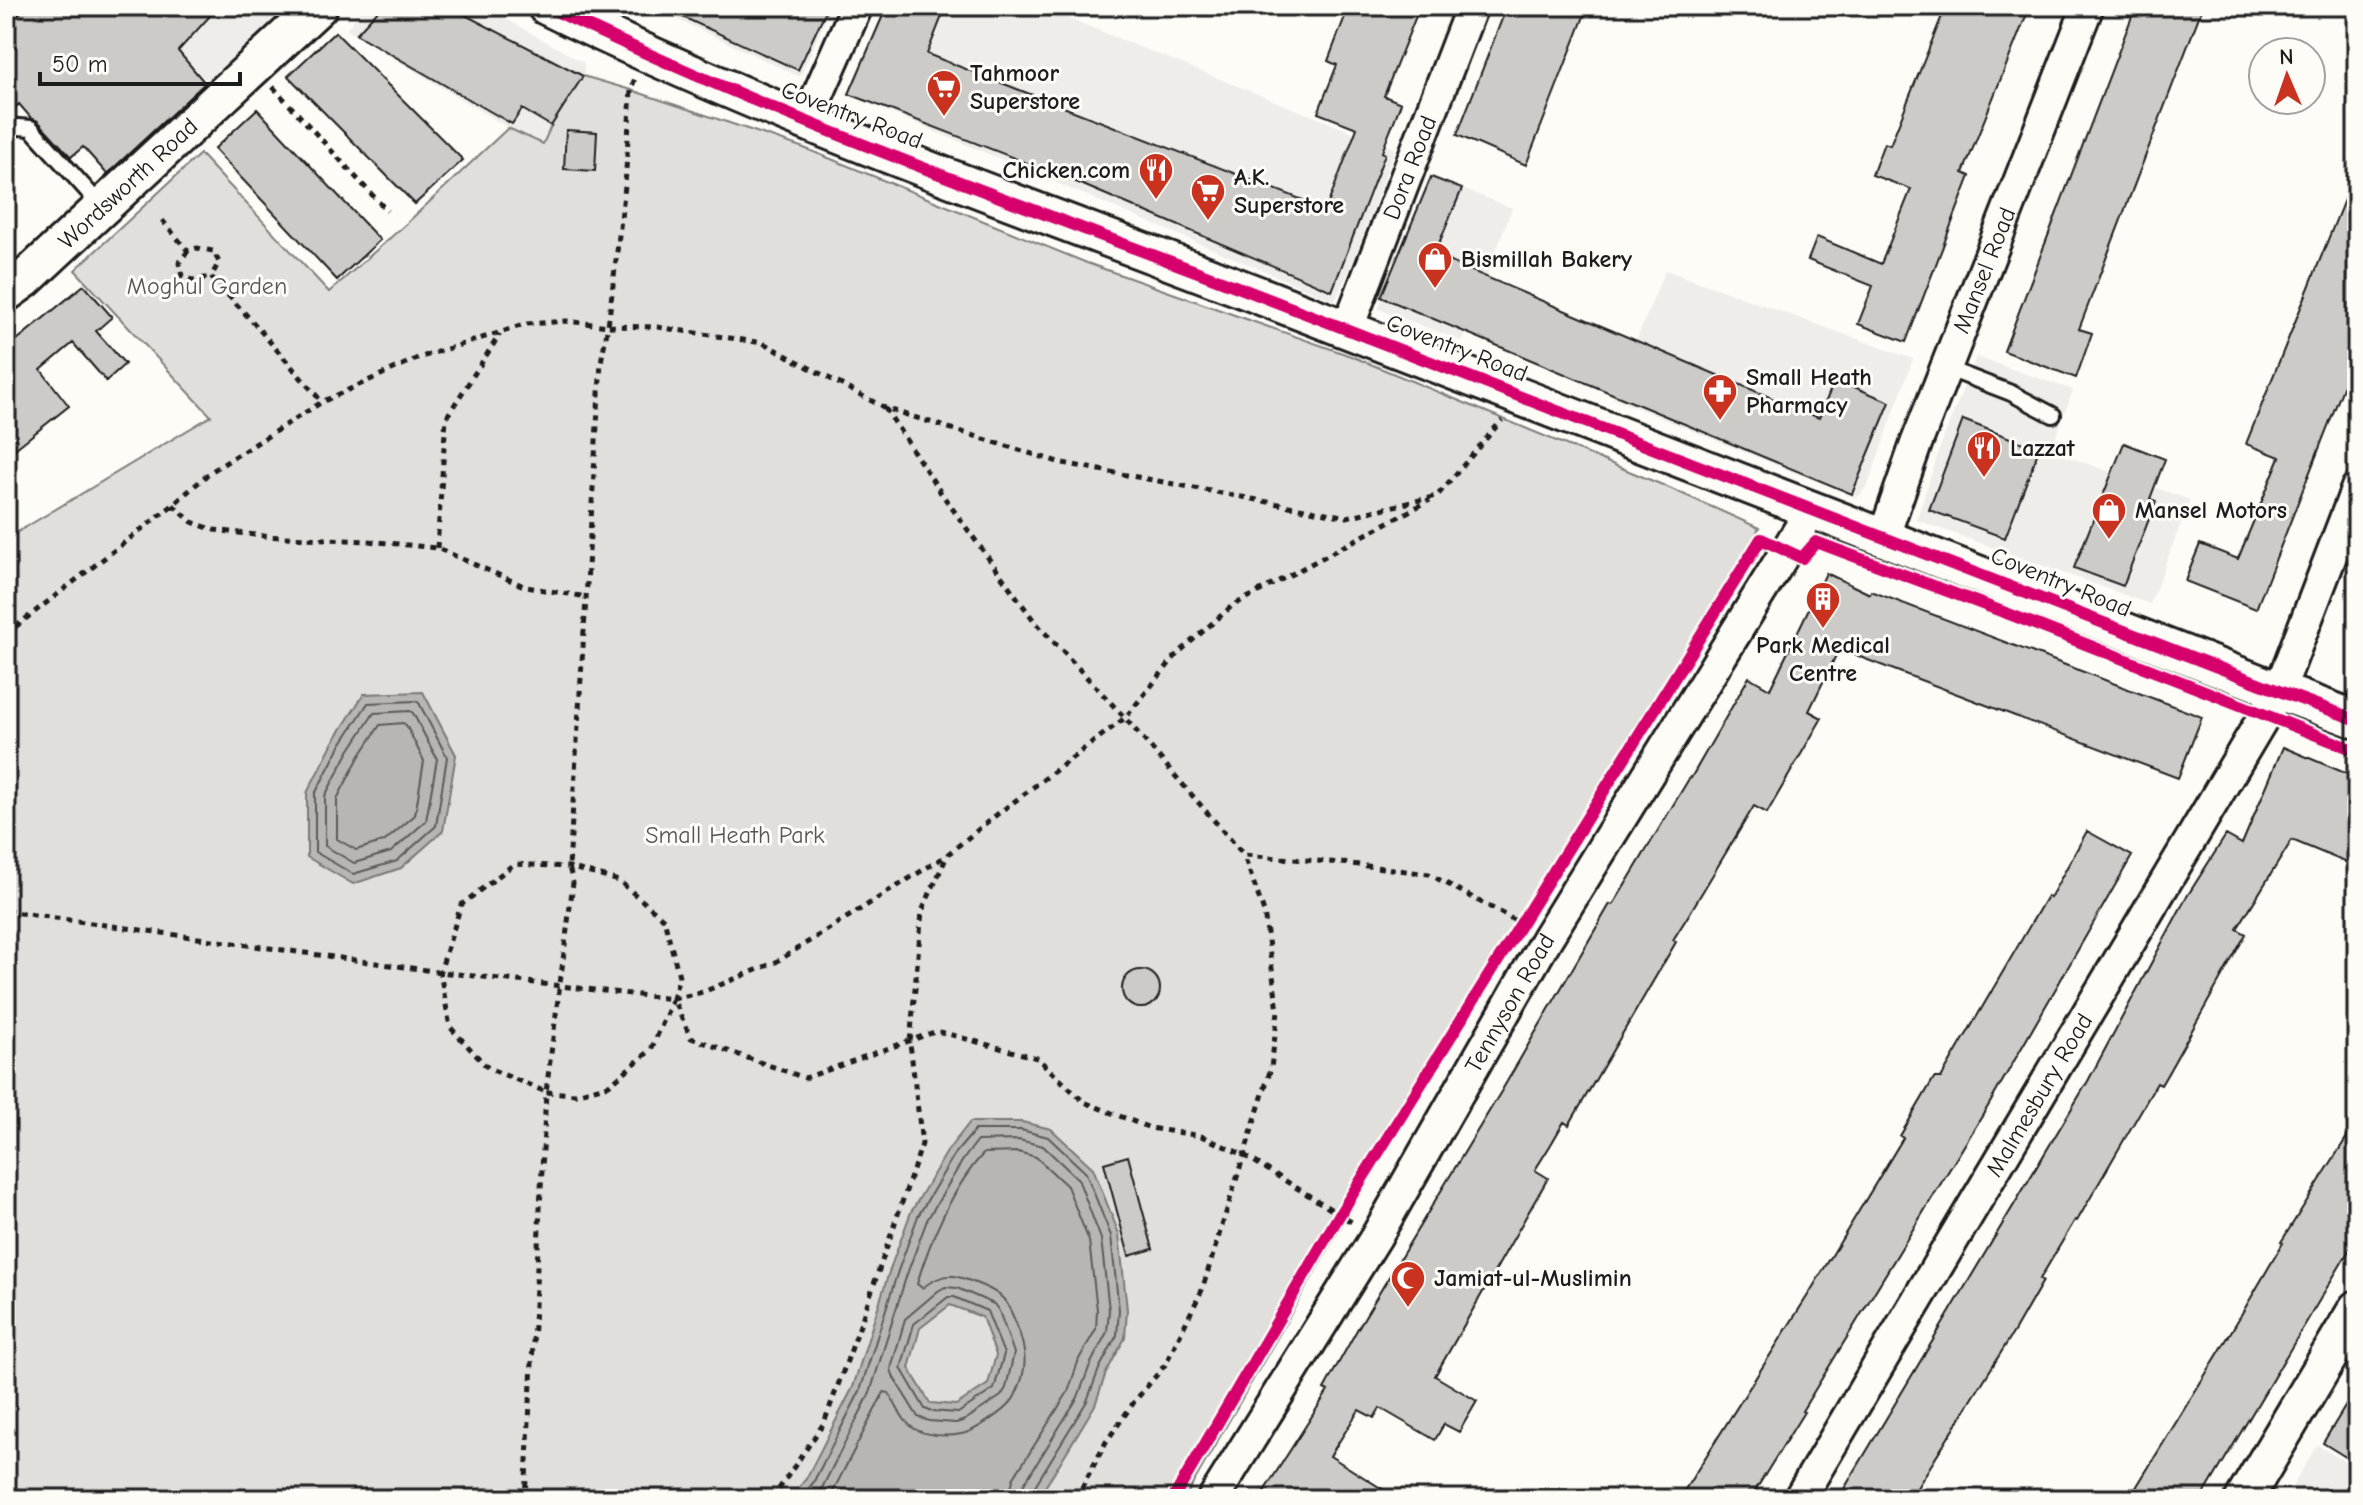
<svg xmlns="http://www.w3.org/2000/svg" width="2363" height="1505" font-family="'Comic Neue',sans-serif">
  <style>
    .built { fill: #eeede9 }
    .green { fill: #e0dfdb; stroke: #7e7e7c; stroke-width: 2 }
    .water { fill: #b7b6b2; stroke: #797876; stroke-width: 2; fill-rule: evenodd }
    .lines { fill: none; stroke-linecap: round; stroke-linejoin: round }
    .shore { stroke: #5a5a58; stroke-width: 2 }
    .building { fill: #cccbc8; stroke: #1c1c1c; stroke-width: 2 }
    .service-casing { stroke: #1c1c1c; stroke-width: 20 }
    .minor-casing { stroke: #1c1c1c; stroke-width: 36 }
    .tertiary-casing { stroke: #1c1c1c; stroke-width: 42 }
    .path { stroke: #1c1c1c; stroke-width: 5; stroke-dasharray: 6 6; stroke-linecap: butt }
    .service { stroke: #fdfcf7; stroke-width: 14 }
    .minor { stroke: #fdfcf7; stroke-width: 30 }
    .tertiary { stroke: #fdfcf7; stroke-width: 36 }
    .cycleway-casing { stroke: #fdfcf7; stroke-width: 17 }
    .cycleway { stroke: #d6006c; stroke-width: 12 }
    .labels { text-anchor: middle; stroke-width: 6; stroke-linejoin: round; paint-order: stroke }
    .poi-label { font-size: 24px; font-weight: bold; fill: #1c1c1c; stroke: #fdfcf7; text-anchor: start }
    .street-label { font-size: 24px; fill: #1c1c1c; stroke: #fdfcf7 }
    .park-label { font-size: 24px; fill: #575655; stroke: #fdfcf7 }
  </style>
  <rect width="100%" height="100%" fill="#fdfcf7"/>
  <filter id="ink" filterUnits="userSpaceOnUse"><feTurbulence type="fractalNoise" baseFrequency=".0125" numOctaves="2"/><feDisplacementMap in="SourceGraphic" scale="16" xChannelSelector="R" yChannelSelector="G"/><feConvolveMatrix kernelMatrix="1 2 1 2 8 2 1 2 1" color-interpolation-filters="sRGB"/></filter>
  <g filter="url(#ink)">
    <path class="built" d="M138 6H297L212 87Z
      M365 6H483L584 63V73L543 145 508 128 346 29Z
      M649 6H831L800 77Z
      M886 6H1037L1395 149 1356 255 1335 301 849 95Z
      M1431 177 1512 208 1462 341 1378 309Z
      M1665 270 1913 359 1868 485 1857 498 1613 398Z
      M1976 357 2073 390 2051 451 2190 500 2150 604 1916 520 1944 436Z
      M2317 1445 2357 1469V1499H2285Z"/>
    <path class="green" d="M583 76 631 90 804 148 1087 263 1351 356 1665 486 1759 528 1561 871 1348 1215 1184 1499H6V539L211 416 75 270 200 154 329 292 407 223 508 128 543 144 551 126Z"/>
    <path class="water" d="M423 692 456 755 443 831 401 868 353 884 307 857V793L333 742 364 694Z
      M970 1122H1022L1051 1129 1093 1168 1119 1234 1127 1310 1125 1338 1106 1373 1095 1405 1038 1499H789L806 1479 853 1387 890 1269 911 1212 948 1150ZM950 1305 982 1317 996 1355 988 1384 956 1405 930 1403 909 1368 920 1328Z"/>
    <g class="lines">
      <path class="shore" d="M416 701 419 703 447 757 436 826 397 861 353 874 315 852V794L340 746 368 703Z
        M410 711 413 713 437 759 426 821 391 852 354 863 325 846V796L349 751 374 713Z
        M403 723 406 725 424 761 415 815 385 841 356 850 337 839V799L359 757 380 725Z
        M945 1287 957 1288 994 1304 999 1311 1014 1353 1006 1388 1001 1396 965 1420 956 1423 929 1421 918 1417 894 1378 891 1369 905 1319 938 1291Z
        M948 1297H954L987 1311 1004 1354 994 1389 958 1413 930 1411 925 1409 901 1368 914 1324Z
        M800 1499 813 1483 860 1391 898 1271 918 1216 954 1155 975 1130H1021L1048 1137 1086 1173 1111 1236 1119 1310 1117 1335 1099 1369 1087 1401 1033 1489 1031 1499
        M813 1499 822 1488 870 1393 907 1274 927 1220 963 1160 977 1141 1019 1140 1043 1146 1078 1179 1101 1239 1109 1310 1107 1332 1090 1365 1078 1397 1024 1484 1021 1499
        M829 1499 884 1392 889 1393C896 1405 902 1420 913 1428 925 1436 948 1437 961 1434 974 1432 1009 1409 1015 1396 1028 1370 1027 1352 1017 1326 1007 1300 1004 1294 978 1284 953 1274 945 1271 922 1288L917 1284C929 1242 954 1185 984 1153L1018 1152 1036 1157 1067 1186 1089 1241 1097 1310 1096 1329 1079 1359 1068 1392 1013 1479 1009 1499"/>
    </g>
    <path class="building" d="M28 6H219L178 51 205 83 107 174 83 147 71 157 38 121 31 118 19 104 6 116V25Z
      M382 6H448L583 76 551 126 522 109 512 124 356 34Z
      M659 6H828L798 70Z
      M887 6H946L927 54 1326 209 1357 128 1318 113 1337 65 1328 61 1349 6H1420L1384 96 1401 103 1382 152 1385 154 1332 291 1076 182 849 94Z
      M1507 6H1588L1526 165 1457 135Z
      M1946 6H2030L1963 173 1970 176 1906 342 1858 324 1873 286 1808 260 1817 237 1881 264 1911 189 1872 175 1884 143 1890 145Z
      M2136 6H2203L2079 329 2092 333 2076 378 2004 351Z
      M335 32 463 160 415 204 288 76Z
      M257 109 380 240 337 280 214 149Z
      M566 130 597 132 595 171 564 169Z
      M2356 170 2357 352 2256 609 2185 581 2200 544 2238 559 2280 457 2246 444Z
      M1431 177 1462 189 1434 255 1819 418 1835 379 1890 402 1852 494 1381 297Z
      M84 285 112 317 96 331 125 364 106 381 73 343 41 370 69 406 6 456V349Z
      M1963 420 2039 449 2005 538 1929 510Z
      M2124 443 2165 459 2150 499 2156 501 2123 586 2074 568Z
      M1826 573 1870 594 1871 591 2202 717 2178 778 1839 649 1809 711 1822 718 1767 813 1754 806 1688 916 1673 940 1676 942 1569 1125 1564 1122 1550 1146 1535 1170 1548 1178 1435 1376 1477 1401 1459 1432 1444 1424 1435 1440 1380 1408 1374 1418 1359 1410 1330 1456 1398 1499H1259L1328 1391 1324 1389 1358 1328 1502 1090 1610 904 1613 905 1690 777 1691 778 1749 677 1770 689Z
      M2283 747 2357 778V867L2292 840 2237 929 2246 934 2168 1073 2161 1085 2157 1083 2077 1221 2075 1220 2040 1279 2043 1281 2015 1330 1910 1499H1838L2088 1081 2186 898 2226 835 2242 844Z
      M2087 831 2132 856 1987 1108 1802 1411 1804 1412 1750 1499H1679L1808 1295 1903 1138 1900 1136 1934 1078H1941L2047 896 2050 898Z
      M1122 989a19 19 0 1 1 38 0a19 19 0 1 1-38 0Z
      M2357 1121V1237L2209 1486 2201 1499H2129L2221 1349 2283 1243 2281 1242Z
      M1128 1156 1153 1249 1129 1256 1104 1163Z
      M2357 1387V1464L2323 1443Z"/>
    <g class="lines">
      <g class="service-casing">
        <path id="service" d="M6 126 31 128 102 207
          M1946 368 2011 393 2053 415"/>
      </g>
      <g class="minor-casing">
        <g id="minor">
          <path d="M806 122 857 6"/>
          <path id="s1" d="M1347 330 1472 6"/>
          <path id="s2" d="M1884 536 1916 444 2088 6"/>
          <path id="s3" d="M1213 1499 1376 1237 1547 938 1812 509"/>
          <path id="s4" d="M1799 1499 2279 691 2357 488"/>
        </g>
      </g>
      <g class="tertiary-casing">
        <g id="tertiary">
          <path d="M546 6C770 116 1007 199 1240 288 1586 422 1933 555 2279 691L2357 720"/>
          <path id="s5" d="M6 293 24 280 319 6"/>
          <path d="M2244 1499 2357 1309"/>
        </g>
      </g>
      <path class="path" d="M273 87 387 211
        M162 220 188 251 197 248 213 251 219 262 211 277 252 321 322 402
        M188 251 179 263 182 276 192 280 211 277
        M885 408 941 493 1035 622 1125 718 1244 855 1352 864 1429 874 1525 926
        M173 505 192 522 214 530 264 536 368 541 437 548 526 587 587 597
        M437 548 446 418 500 334
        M6 634 173 505 209 473 322 402 418 358 527 324 567 321 608 326 625 186 631 90 635 78
        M6 911 440 972 673 999 679 976 664 919 619 881 569 867 514 864 461 905 440 972 450 1027 488 1068 546 1092 573 883 569 867 601 362 608 326 657 327 763 343 885 408 1058 462 1347 517 1437 496 1502 420
        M673 999 703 992 776 962 947 855
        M525 1499 546 1092 576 1094 609 1085 651 1050 673 999 691 1038 805 1078 937 1031 1037 1058 1084 1102 1150 1128 1201 1136 1244 1155 1353 1223
        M772 1499 824 1423 858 1331 922 1144 910 1043 922 911 948 854 995 816 1125 718 1178 653 1232 606 1430 500
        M1076 1499 1106 1442 1134 1402 1165 1365 1202 1290 1271 1068 1278 1011 1264 912 1244 856"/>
      <use href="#service" class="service"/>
      <use href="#minor" class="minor"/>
      <use href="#tertiary" class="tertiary"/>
      <g class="cycleway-casing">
        <path id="cycleway" d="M546 6C770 116 1007 199 1240 288 1586 422 1933 555 2279 691L2357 720
          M1173 1499 1340 1214 1761 539 1802 558 1816 542 2014 616 2357 751"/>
      </g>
      <use href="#cycleway" class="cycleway"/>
    </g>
  </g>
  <defs>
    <g id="supermarket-pin" transform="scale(1.8)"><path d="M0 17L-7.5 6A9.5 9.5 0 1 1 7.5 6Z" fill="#c8321e" stroke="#fdfcf7"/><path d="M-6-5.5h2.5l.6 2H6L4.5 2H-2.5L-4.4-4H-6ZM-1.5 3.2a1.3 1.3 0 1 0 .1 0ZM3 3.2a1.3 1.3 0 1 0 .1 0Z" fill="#fff"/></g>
    <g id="restaurant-pin" transform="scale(1.8)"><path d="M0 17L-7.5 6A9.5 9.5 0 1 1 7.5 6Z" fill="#c8321e" stroke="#fdfcf7"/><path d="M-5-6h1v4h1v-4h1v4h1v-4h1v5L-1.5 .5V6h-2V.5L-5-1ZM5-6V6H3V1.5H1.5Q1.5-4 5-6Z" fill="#fff"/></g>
    <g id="shop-pin" transform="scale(1.8)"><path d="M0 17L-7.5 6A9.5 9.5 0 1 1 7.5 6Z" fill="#c8321e" stroke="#fdfcf7"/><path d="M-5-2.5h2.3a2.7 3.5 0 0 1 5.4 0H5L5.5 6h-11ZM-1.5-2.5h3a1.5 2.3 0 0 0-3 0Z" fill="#fff"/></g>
    <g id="pharmacy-pin" transform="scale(1.8)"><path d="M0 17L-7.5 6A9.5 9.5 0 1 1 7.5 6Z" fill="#c8321e" stroke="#fdfcf7"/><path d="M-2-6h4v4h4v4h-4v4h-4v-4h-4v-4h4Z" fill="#fff"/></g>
    <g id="building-pin" transform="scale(1.8)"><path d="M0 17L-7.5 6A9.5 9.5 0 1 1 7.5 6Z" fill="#c8321e" stroke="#fdfcf7"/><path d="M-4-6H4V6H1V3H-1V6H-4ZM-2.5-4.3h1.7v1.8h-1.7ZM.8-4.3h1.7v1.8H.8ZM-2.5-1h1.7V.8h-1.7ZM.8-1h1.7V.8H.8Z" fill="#fff"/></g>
    <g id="mosque-pin" transform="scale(1.8)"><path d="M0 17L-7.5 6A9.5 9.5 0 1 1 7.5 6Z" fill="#c8321e" stroke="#fdfcf7"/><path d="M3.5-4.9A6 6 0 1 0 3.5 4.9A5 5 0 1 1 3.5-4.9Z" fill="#fff"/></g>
  </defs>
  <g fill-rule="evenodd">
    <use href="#supermarket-pin" x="944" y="87"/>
    <use href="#restaurant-pin" x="1156" y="170"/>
    <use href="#supermarket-pin" x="1208" y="191"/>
    <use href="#shop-pin" x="1435" y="259"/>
    <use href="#pharmacy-pin" x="1720" y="391"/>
    <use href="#restaurant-pin" x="1984" y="448"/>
    <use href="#shop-pin" x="2109" y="510"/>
    <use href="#building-pin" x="1823" y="599"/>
    <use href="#mosque-pin" x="1408" y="1278"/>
  </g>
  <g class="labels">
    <g class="poi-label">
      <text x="970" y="81">Tahmoor<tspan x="970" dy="28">Superstore</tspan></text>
      <text x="1130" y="178" text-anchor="end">Chicken.com</text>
      <text x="1234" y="185">A.K.<tspan x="1234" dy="28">Superstore</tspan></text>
      <text x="1461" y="267">Bismillah Bakery</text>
      <text x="1746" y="385">Small Heath<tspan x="1746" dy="28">Pharmacy</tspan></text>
      <text x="2010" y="456">Lazzat</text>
      <text x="2135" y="518">Mansel Motors</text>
      <text x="1823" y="653" text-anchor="middle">Park Medical<tspan x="1823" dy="28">Centre</tspan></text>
      <text x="1434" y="1286">Jamiat-ul-Muslimin</text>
    </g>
    <g class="street-label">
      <text transform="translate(852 115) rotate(21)" y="8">Coventry Road</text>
      <text dy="8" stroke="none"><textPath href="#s1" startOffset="174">Dora Road</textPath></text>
      <text dy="8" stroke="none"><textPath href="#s5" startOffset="164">Wordsworth Road</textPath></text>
      <text dy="8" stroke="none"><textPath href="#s2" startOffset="284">Mansel Road</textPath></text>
      <text transform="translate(1457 348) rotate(21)" y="8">Coventry Road</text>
      <text transform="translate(2061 582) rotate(22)" y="8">Coventry Road</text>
      <text dy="8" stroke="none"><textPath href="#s3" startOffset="578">Tennyson Road</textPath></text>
      <text dy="8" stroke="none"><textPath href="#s4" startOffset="470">Malmesbury Road</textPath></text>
    </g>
    <g class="park-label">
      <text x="207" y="294">Moghul Garden</text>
      <text x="735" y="843">Small Heath Park</text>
    </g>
  </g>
  <rect width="2363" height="1505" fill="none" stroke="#fdfcf7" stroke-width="32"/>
  <rect x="16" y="16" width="2331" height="1473" fill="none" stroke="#1c1c1c" stroke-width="3" filter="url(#ink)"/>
  <g transform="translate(2287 76) rotate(358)"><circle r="38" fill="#fdfcf7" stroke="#a3a29f" stroke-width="2"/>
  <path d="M0-6L14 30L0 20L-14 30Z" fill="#c8321e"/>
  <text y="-12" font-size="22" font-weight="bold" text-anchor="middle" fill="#1c1c1c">N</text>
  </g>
  <path d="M40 72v12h200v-12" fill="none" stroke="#1c1c1c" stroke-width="4"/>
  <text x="52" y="72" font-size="24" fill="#1c1c1c" stroke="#fdfcf7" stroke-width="6" paint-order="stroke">50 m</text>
</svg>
